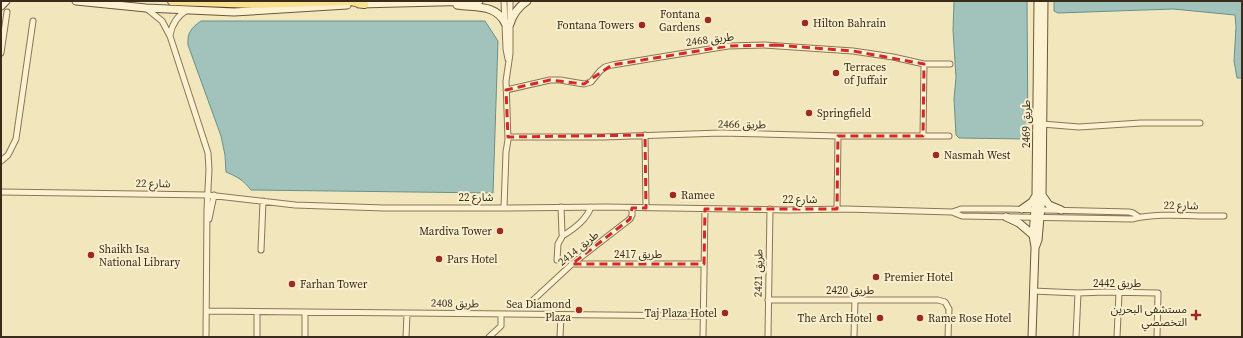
<svg xmlns="http://www.w3.org/2000/svg" width="1243" height="338" font-family="'Source Serif 4','Noto Sans Arabic',serif">
  <style>
    .water { fill: #a1c3bb; stroke: #68918a }
    .lines { fill: none; stroke-linecap: round; stroke-linejoin: round }
    .street-casing { stroke: #8b7655; stroke-width: 7 }
    .secondary-casing { stroke: #6d5738; stroke-width: 9 }
    .primary-casing { stroke: #58432a; stroke-width: 10 }
    .street { stroke: #fcf2d1; stroke-width: 5 }
    .secondary { stroke: #fcf2d1; stroke-width: 7 }
    .primary { stroke: #f9e191; stroke-width: 8 }
    .marked { fill: none; stroke: #d62828; stroke-width: 3; stroke-dasharray: 8 5; stroke-linejoin: round }
    .poi-dot { fill: #9f291f; stroke: #f8efcd; stroke-width: 1.5 }
    .labels { text-anchor: middle; stroke-width: 4; stroke-linejoin: round; paint-order: stroke }
    .poi-label { font-size: 11px; fill: #392c1b; stroke: #f8efcd; text-anchor: start }
    .street-label { font-size: 11px; fill: #392c1b; stroke: #f8efcd }
  </style>
  <rect width="100%" height="100%" fill="#f2e6bd"/>
  <path class="water" d="M954 1H1027L1028 136 1026 139 959 138 956 135 954 99 956 77 953 30Z
    M1054 1H1242V78H1237L1234 61 1236 27 1235 15 1173 9 1058 13 1054 11Z
    M201 21H485L498 41 493 193 251 190C243 180 238 177 226 172L225 155 221 136 188 45C187 33 191 28 201 21Z"/>
  <g class="lines">
    <g class="street-casing">
      <path id="street" d="M504 1 506 49 508 59
        M146 8 162 21 170 36 208 153 209 169 207 209 206 337
        M170 35C172 24 177 16 187 10
        M1 53 7 12
        M506 90 550 80H560L584 84 591 82 600 71 605 67 612 65 728 46 764 45 853 51 893 57 924 64H950
        M1042 124 1079 127 1141 123H1200
        M645 135 646 208
        M923 136H949
        M508 137H603L721 133 838 136H923L924 64
        M1 161 8 155 16 139 33 21
        M1 192 208 195 295 205 384 208H504L606 207 787 210 846 209 952 212 961 209H1004L1129 212 1133 213 1139 217
        M561 207 562 234 564 235C575 228 586 220 591 207
        M504 208 506 152 508 140 506 81 510 54V1
        M837 209 838 136
        M952 212 962 216 1132 219C1160 212 1195 217 1224 216
        M209 219 214 195
        M261 250 263 201
        M557 260 558 244 563 235
        M572 264H704
        M1033 291 1078 293 1106 292 1158 293 1157 337
        M768 300H938L945 302 949 309 948 337
        M531 302 572 264 630 219 632 215V208
        M207 311 704 316
        M305 312V337
        M257 337V312
        M406 337 407 313
        M489 337 501 326V314
        M560 337 561 315
        M703 337 705 209
        M768 337 770 209
        M854 337 855 299
        M1076 337 1078 293
        M1117 337 1119 293"/>
    </g>
    <g class="secondary-casing">
      <path id="secondary" d="M76 1 146 8 234 12 347 5
        M359 4 479 1
        M457 5C475 8 496 4 505 23
        M1 6 6 1
        M510 24C513 14 518 7 527 1
        M1042 195 1049 205 1061 210
        M1022 209 1032 202 1035 197
        M1006 217 1019 223 1033 235
        M1035 247 1033 235 1036 195 1038 1
        M1032 337 1035 248 1038 240 1042 195 1044 1"/>
    </g>
    <g class="primary-casing">
      <path id="primary" d="M172 1 256 4 351 1 364 4"/>
    </g>
    <use href="#street" class="street"/>
    <use href="#secondary" class="secondary"/>
    <use href="#primary" class="primary"/>
  </g>
  <path class="marked" d="M776 45 853 51 924 64 923 136H838L837 209H705L704 264H572L630 219 632 208H646L645 135 508 137 506 90 550 80 584 84 612 65 728 46Z"/>
  <g class="poi-dot">
    <circle cx="708" cy="20" r="4"/>
    <circle cx="805" cy="23" r="4"/>
    <circle cx="642" cy="25" r="4"/>
    <circle cx="836" cy="73" r="4"/>
    <circle cx="809" cy="113" r="4"/>
    <circle cx="936" cy="155" r="4"/>
    <circle cx="673" cy="195" r="4"/>
    <circle cx="500" cy="231" r="4"/>
    <circle cx="91" cy="255" r="4"/>
    <circle cx="439" cy="259" r="4"/>
    <circle cx="876" cy="277" r="4"/>
    <circle cx="292" cy="284" r="4"/>
    <circle cx="579" cy="310" r="4"/>
    <circle cx="725" cy="313" r="4"/>
    <path d="M1194 309h4v4h4v4h-4v4h-4v-4h-4v-4h4z"/>
    <circle cx="880" cy="318" r="4"/>
    <circle cx="920" cy="318" r="4"/>
  </g>
  <g class="labels">
    <g class="poi-label">
      <text x="700" y="18" text-anchor="end">Fontana<tspan x="700" dy="13">Gardens</tspan></text>
      <text x="813" y="27">Hilton Bahrain</text>
      <text x="634" y="29" text-anchor="end">Fontana Towers</text>
      <text x="844" y="71">Terraces<tspan x="844" dy="13">of Juffair</tspan></text>
      <text x="817" y="117">Springfield</text>
      <text x="944" y="159">Nasmah West</text>
      <text x="681" y="199">Ramee</text>
      <text x="492" y="235" text-anchor="end">Mardiva Tower</text>
      <text x="99" y="253">Shaikh Isa<tspan x="99" dy="13">National Library</tspan></text>
      <text x="447" y="263">Pars Hotel</text>
      <text x="884" y="281">Premier Hotel</text>
      <text x="300" y="288">Farhan Tower</text>
      <text x="571" y="308" text-anchor="end">Sea Diamond<tspan x="571" dy="13">Plaza</tspan></text>
      <text x="1187" y="313" text-anchor="end">مستشفى البحرين<tspan x="1187" dy="13">التخصصي</tspan></text>
      <text x="717" y="317" text-anchor="end">Taj Plaza Hotel</text>
      <text x="872" y="322" text-anchor="end">The Arch Hotel</text>
      <text x="928" y="322">Rame Rose Hotel</text>
    </g>
    <g class="street-label">
      <text transform="translate(710 39) rotate(-7)" y="4">طريق 2468</text>
      <text transform="translate(742 124) rotate(1)" y="4">طريق 2466</text>
      <text transform="translate(1026 124) rotate(-90)" y="4">طريق 2469</text>
      <text transform="translate(153 183) rotate(1)" y="4">شارع 22</text>
      <text x="476" y="201">شارع 22</text>
      <text x="800" y="203">شارع 22</text>
      <text transform="translate(1181 205) rotate(1)" y="4">شارع 22</text>
      <text transform="translate(578 248) rotate(-39)" y="4">طريق 2414</text>
      <text x="638" y="258">طريق 2417</text>
      <text transform="translate(758 273) rotate(-89)" y="4">طريق 2421</text>
      <text x="1117" y="287">طريق 2442</text>
      <text x="850" y="294">طريق 2420</text>
      <text transform="translate(455 303) rotate(1)" y="4">طريق 2408</text>
    </g>
  </g>
  <rect width="1243" height="338" fill="none" stroke="#392c1b" stroke-width="4"/>
</svg>
